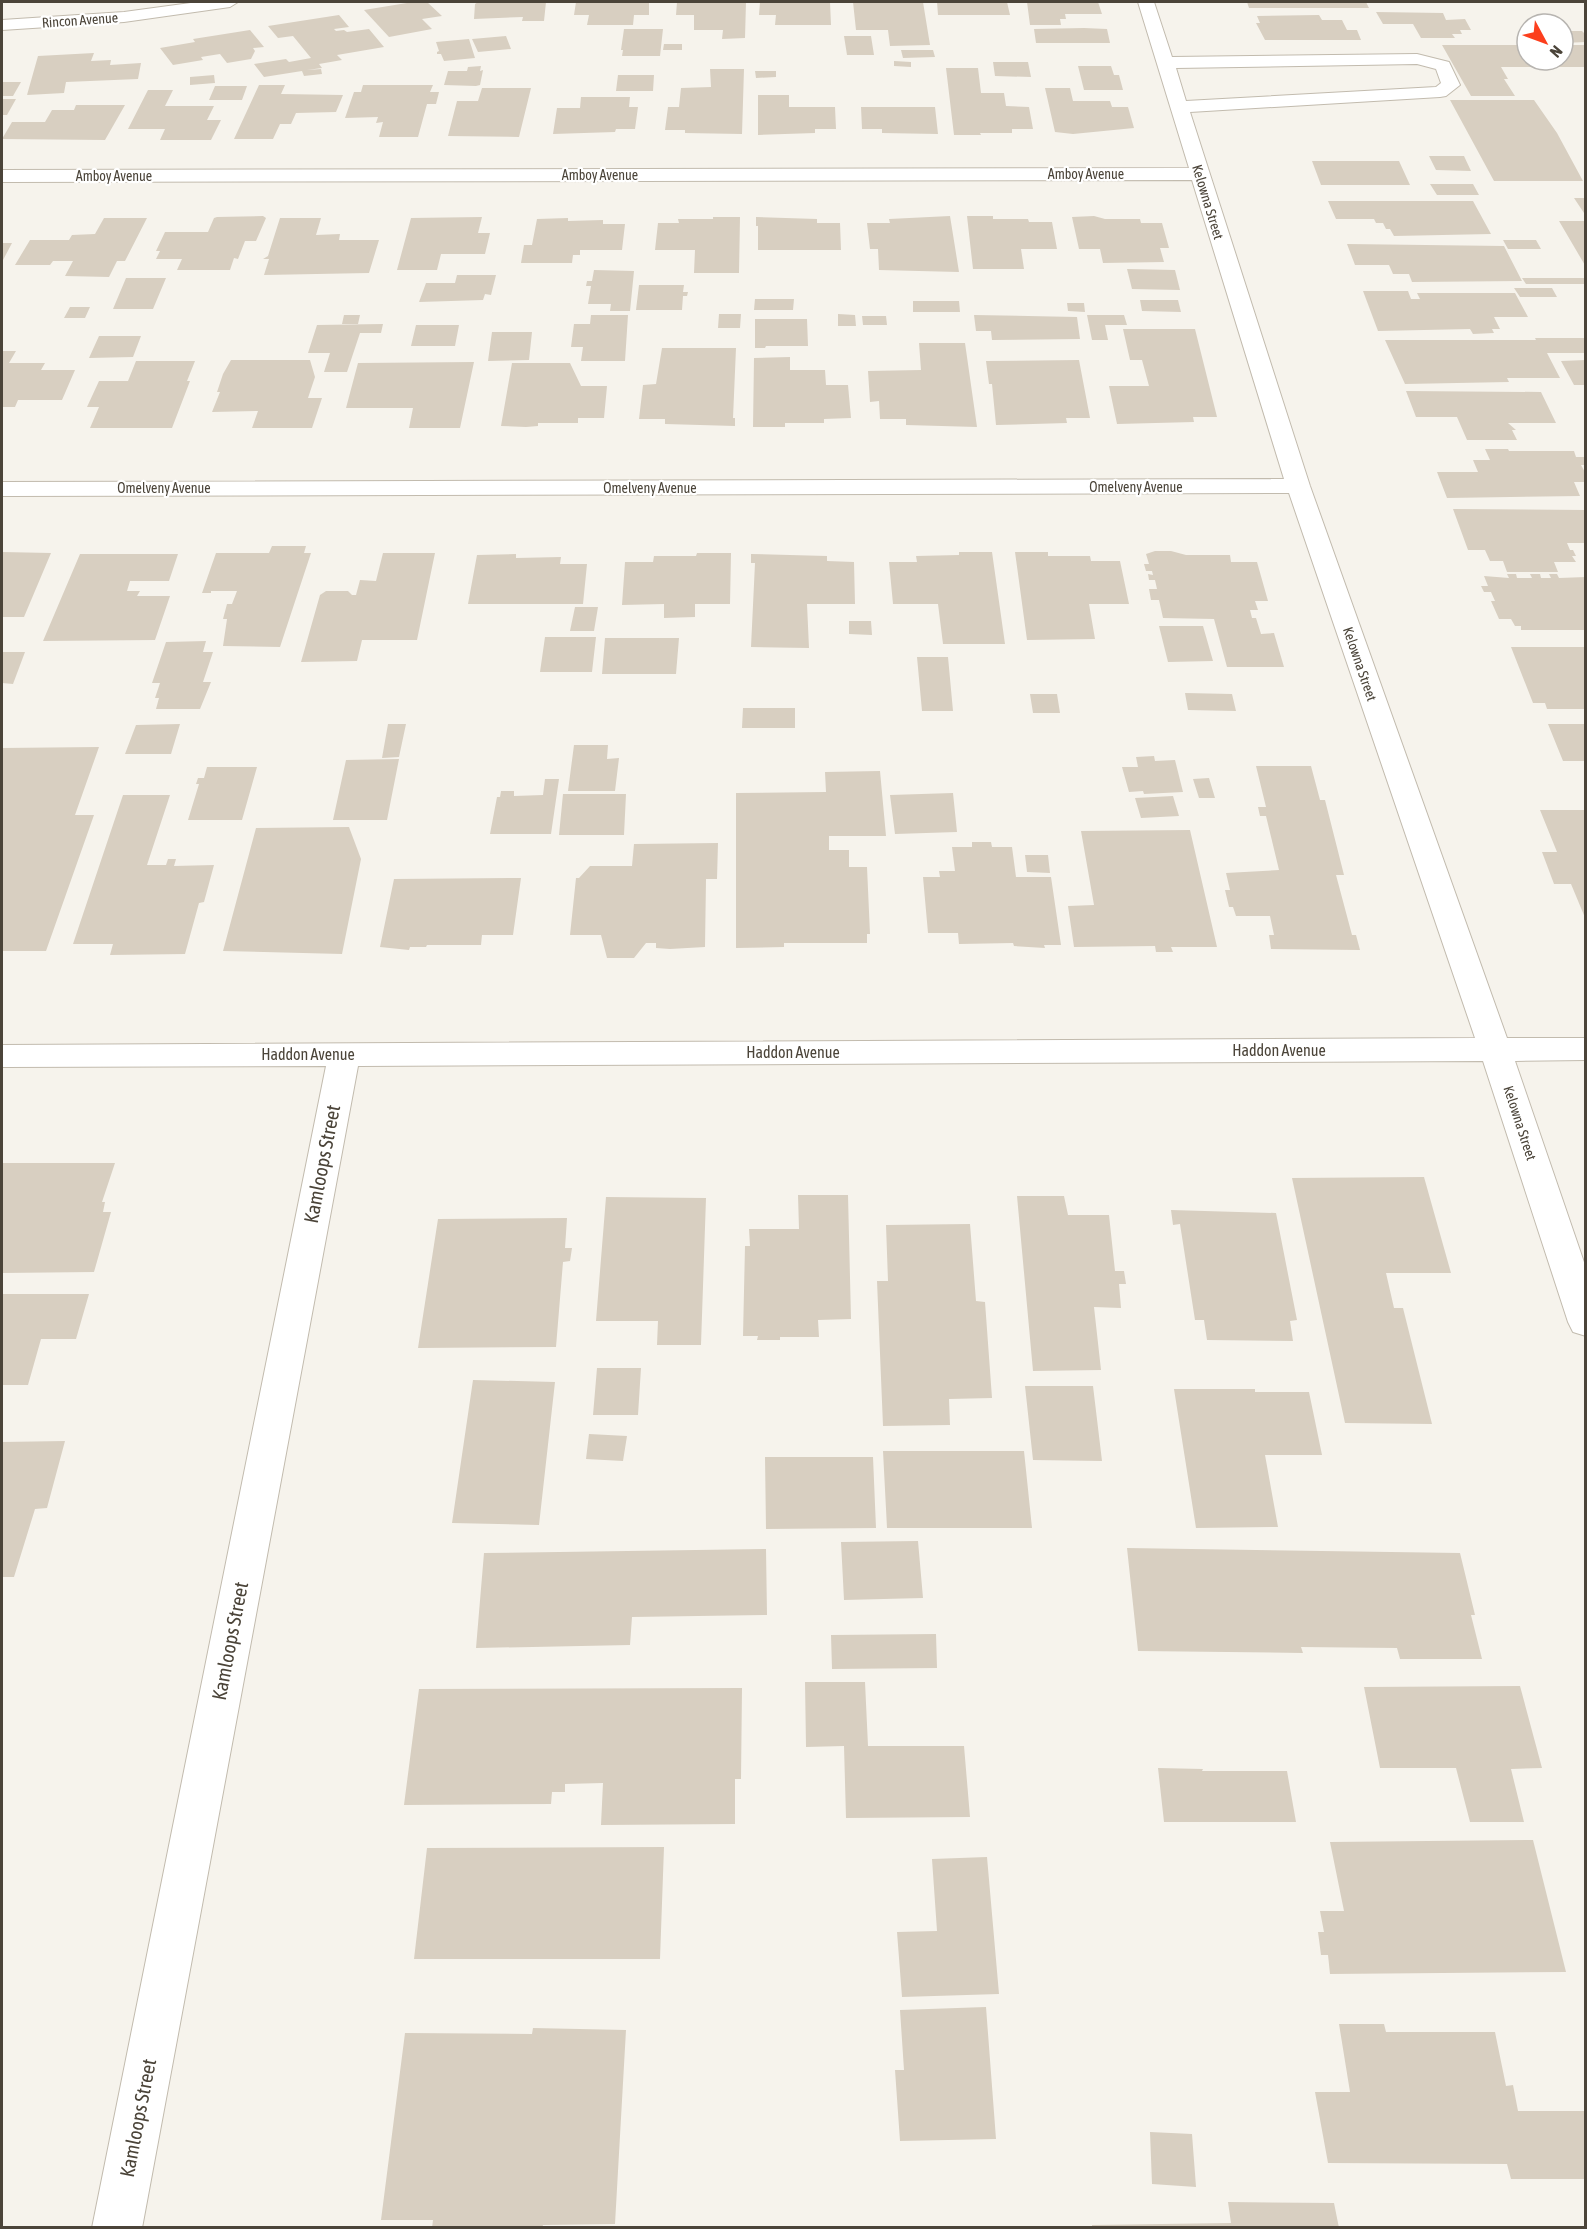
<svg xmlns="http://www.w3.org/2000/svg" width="1587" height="2229" font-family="'Asap Condensed',sans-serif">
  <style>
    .building { fill: #d8cfc1 }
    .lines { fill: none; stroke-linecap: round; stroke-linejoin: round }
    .minor-casing { stroke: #c2bbae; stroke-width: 2 }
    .minor { fill: #fff; fill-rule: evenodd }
    .labels { text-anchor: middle; stroke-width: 4.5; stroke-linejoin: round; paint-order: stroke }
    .far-street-label { font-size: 14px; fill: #4b4439; stroke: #fff }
    .street-label { font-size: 16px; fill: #4b4439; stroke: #fff }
    .near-street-label { font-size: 20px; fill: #4b4439; stroke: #fff }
  </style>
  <rect width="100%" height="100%" fill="#f6f3ec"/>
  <path class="building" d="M413 2H427L442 16 422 19 432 29 389 37 364 10Z
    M478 2H546L544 21H522L523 17 474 19 475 4Z
    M576 2H649V15H634L633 25H587L589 15H574Z
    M677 2H746L745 38 722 39 723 30H694V15H676Z
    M760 2H830L831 25H775L776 15H759Z
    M853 2H923L930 45 890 46 888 30H856Z
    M937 2H1007L1010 15H938Z
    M1027 2H1098L1102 14H1065L1066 19H1060L1061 25H1030Z
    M1247 2H1366L1369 8H1249Z
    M1376 12 1443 13 1446 20 1465 19 1471 30H1460L1462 34H1452L1455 38H1421L1413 24H1383Z
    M339 15 349 27 334 29 336 31 344 30 347 32 369 29 384 47 337 55 342 60 319 64 322 68 307 70 321 69 322 74 304 76 302 71 264 77 254 64 286 59 289 62 311 58 293 36 278 38 268 26Z
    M1319 15 1322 20H1342L1347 30H1357L1361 40H1265L1256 23H1260L1257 16Z
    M1084 28 1107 29 1110 43H1036L1034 29Z
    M624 29H663L660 56H622L623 50H621Z
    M250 30 264 47 253 48 255 51 251 59 227 63 220 54 201 57 203 60 173 65 160 48 195 42 193 39Z
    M1563 31H1582L1586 35V42L1563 43Z
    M506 36 511 49 478 52 472 39Z
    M844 36H871L874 55H847Z
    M469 39 475 58 444 61 441 54H437V52L439 51 436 42Z
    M664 44H682V50H663Z
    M1442 45H1527V60H1563V45H1586V67H1501L1508 79H1504L1515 96H1471Z
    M901 50H933L935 57 903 58Z
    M94 53 91 61 111 60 110 65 141 63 138 79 66 82 64 93 27 95 38 56Z
    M894 61 911 62V67L894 66Z
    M993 62H1028L1031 77 995 76Z
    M481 66 480 71 483 70 480 85 476 86 444 85 448 71H467L468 67Z
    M1078 66H1111L1114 75H1119L1123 90H1084Z
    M946 68H978L981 93H1004L1006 106 1029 107 1033 129H1012V133H980L981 135H954Z
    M710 69H744L742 134 685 133V130H665L668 107H679L681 88 711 87Z
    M755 71H776V77L756 78Z
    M214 75 215 83 190 85V77Z
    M618 75H654L653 91H616Z
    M2 82H21L13 96H2Z
    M259 85H285L281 94 343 95 336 112 296 113 291 124H280L273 139H234Z
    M363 85H433L430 92H439L436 104H427L418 137H379L383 122 376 123 378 117 345 118 354 92H361Z
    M215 86H247L242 100H209Z
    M482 88H531L519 137 448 136 457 101H478Z
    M1045 88H1070L1073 101H1110L1112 107H1128L1134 128 1073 134 1055 132Z
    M148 90H173L165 106H214L207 120H221L211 140H160L165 129H128Z
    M758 95H789V107H835L836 129H815V133L758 135Z
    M581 97H630L629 107H638L635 129H616L615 132 553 134 557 108H580Z
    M2 99H16L7 115H2Z
    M1450 100H1534L1557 133 1583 181H1494Z
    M76 105H125L105 140 2 139 12 122H45L52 110H74Z
    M861 107H935L938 134 882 133V129H862Z
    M1429 156H1464L1471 171 1436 170Z
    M1312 161H1399L1410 185H1321Z
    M1430 184H1473L1479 195H1437Z
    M1574 198H1586V216Z
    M1328 201H1473L1491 234 1394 236 1390 229H1386L1383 223H1376L1374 219H1336Z
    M263 216 266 218 256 241H245L238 259 234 258 230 270H177L182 259H156L160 251H156L165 232H208L214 218 217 217Z
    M950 216 959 272 879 270 878 249H870L867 223H890L889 219Z
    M967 216H993V219H1028L1029 222H1052L1057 249H1021L1024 269H973Z
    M1094 216 1105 219H1140L1141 223H1162L1169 248H1160L1164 262 1103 263 1100 249H1079L1072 217Z
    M482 217 478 233H490L485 254H441L437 270H397L411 218Z
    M713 217H740L739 273H694L695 250H655L658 223H679L678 219H713Z
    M756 217 817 219V223H840L841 250H758V226H756Z
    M104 218H147L125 261H117L109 277 65 276 73 261H53L50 265H15L30 240H69L72 235 95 234Z
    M280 218H321L316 235 340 234 339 240H379L369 273 264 275 269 259H263L268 256Z
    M568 218V221L603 220V224H625L622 250H580V255H573L572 263H521L524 245H532L537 219Z
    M1559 221H1584L1586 223V267Z
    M1503 240H1536L1541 249H1508Z
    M2 243H12L2 262Z
    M1347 244 1504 246 1522 281 1412 282 1409 274H1393L1389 265H1355Z
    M1127 269 1175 270 1180 290 1132 289Z
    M594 270 634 271 630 311H610L611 304H588L591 286H586L587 281H592Z
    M457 275H496L491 295 485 294 483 300 419 302 426 283H455Z
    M126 278H166L153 309H113Z
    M1522 278H1586V284H1526Z
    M639 285H684L683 292H688L687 296H683L682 310H636Z
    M1514 288H1552L1557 297H1520Z
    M1363 291H1408L1411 299H1420L1417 293H1515L1528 317H1494L1500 329H1492L1494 333 1473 334 1470 329 1378 331Z
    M755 299H794L793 310H754Z
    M1140 300H1178L1181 312 1142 311Z
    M913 301H959L960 312H913Z
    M1067 303H1084L1085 312 1068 311Z
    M70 307H90L85 318H64Z
    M719 314H741L740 328H718Z
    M838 314 855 315 856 326H838Z
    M344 315H360L358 324H342Z
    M591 315H628L625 361H581L583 347H571L574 324H590Z
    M974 315 1077 317 1080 339 992 340 991 331H976Z
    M1087 315H1124L1127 325H1105L1108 340H1092Z
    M862 316H886L887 325H863Z
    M755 319H807L808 346H766L765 348H755Z
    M383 324 381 333H360L347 372H324L330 353H308L317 325Z
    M416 325H459L455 346H411Z
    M1123 329H1195L1217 417H1193L1194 422 1117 424 1109 386H1149L1142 360H1130Z
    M492 332H532L529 360 488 361Z
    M99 336H141L133 357 89 358Z
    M1535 338H1586V353H1547L1560 378H1507L1509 382 1405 384 1385 340H1536Z
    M919 343H965L977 427 906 425V419H880L879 401 870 402 868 371 921 370Z
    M662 348H736L733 418H735V426L665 424V419H639L643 385 656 384Z
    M2 351H16L9 363H45L41 370H75L62 400H18L15 407H2Z
    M790 357V370H825L826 385H848L851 418 824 419V423H785V427H753L754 358Z
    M231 360H310L315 377 308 398H322L312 428H252L258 411 212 412 220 392H217L223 374Z
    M1079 360 1090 418H1066L1067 423 996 425 992 384H989L986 361Z
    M1586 360V385H1574L1561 361Z
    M136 361H195L187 381H190L172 428H90L99 407H87L99 381H128Z
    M474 362 460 428H409L413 408H346L358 363Z
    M512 363H570L581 386H607L604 418H578V423H538V426L526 427 501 426Z
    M1406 391 1541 392 1556 423H1508L1516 430H1512L1517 440H1467L1457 417H1416Z
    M1485 449H1508L1509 451H1574L1576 457H1584L1586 460V465H1581L1586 474V482H1574L1580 496 1447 498 1437 472H1478L1473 460H1490Z
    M1453 509 1586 510V543H1567L1570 550H1573L1576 556H1572L1576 562H1554L1558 572H1507L1503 561H1490L1485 550H1468Z
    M272 546H306L304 553H311L280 647 223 646 227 619H223L227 604H232L237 591H211V593H202L216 553H269Z
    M1155 551H1171L1186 555H1230L1231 562H1257L1268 601H1255L1258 610H1250L1252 618H1256L1261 634 1274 633 1284 667H1227L1214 619 1163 618 1159 600H1151L1149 589H1157L1155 580H1149L1148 574 1153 575 1152 571H1146L1144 564H1149L1146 554Z
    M2 552 51 553 24 617H2Z
    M959 552H992L1005 644H943L938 604H893L889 562H917L916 556 959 555Z
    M1015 552H1048V556H1090L1091 561H1120L1129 604H1089L1095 639 1027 640Z
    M383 553H435L417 640H362L357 661 301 662 320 595 326 591H348L352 595H356L360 580 376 581Z
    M697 553H731L730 604H695V617L664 618V604L622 605 625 562H653L654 556H696Z
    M80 554H178L169 581H130L127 591H140L137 596H170L155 640 43 641Z
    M516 554V558L561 557 560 564H587L583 604H468L477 555Z
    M751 554 827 556V561L854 562 855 604H807L809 648 751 647 755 563H751Z
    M1507 574H1516L1517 578H1532L1530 574H1540L1541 578H1551L1549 574H1557L1559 578 1586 577V630H1521V626H1515L1511 619H1499L1491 601H1495L1491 592H1484L1481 586H1488L1484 576 1509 578Z
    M575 607H598L594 631H570Z
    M849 621H871L872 635 849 634Z
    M1159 626H1203L1213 661 1168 662Z
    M545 637H596L592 672H540Z
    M605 638H679L676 674H602Z
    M206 641 203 652H213L203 682H211L200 709H156L159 698H155L160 683H152L166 642Z
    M1511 647H1586V709H1547L1545 703H1533Z
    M2 652H25L13 684 2 683Z
    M917 657H948L953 711H922Z
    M1185 693 1232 694 1236 711 1188 710Z
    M1030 694H1057L1060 713H1033Z
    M743 708H795V728H742Z
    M180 724 171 754H125L136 725Z
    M388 724H406L399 757 382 758Z
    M1548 724H1586V761H1563Z
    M574 745H608L607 759 619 758 615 791H568Z
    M99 747 75 815H94L46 951H2V748Z
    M1154 756 1155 761 1175 760 1183 792 1144 794 1143 791 1129 792 1122 767H1138L1136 757Z
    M399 759 387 820H333L346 760Z
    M1256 766H1311L1320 800H1325L1344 875H1336L1352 935H1356L1360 950 1271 949 1269 935H1274L1270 916H1236L1233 907H1229L1225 890H1230L1226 873 1279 870 1266 816H1260L1258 807H1266Z
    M207 767H257L242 820H188L199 784H196L198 778H204Z
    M880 771 886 836H829V850H849V867H867L870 934H867V943H784V947L736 948V793L826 792 825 772Z
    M1209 778 1215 798H1199L1193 779Z
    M545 779H559L551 834H490L497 797H500L501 791H514V796L543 795Z
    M953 793 957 832 895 834 890 795Z
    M563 794H626L624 835H559Z
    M123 795H170L147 865H166L168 859H176L174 866 214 865 204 902 199 903 185 954 110 955 113 944H73Z
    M1173 796 1179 816 1141 818 1135 798Z
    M1540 810H1586V920L1571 884H1554L1542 852H1557Z
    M349 827 361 859 342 954 223 951 256 828Z
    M1190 830 1217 947H1171L1173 952H1156L1155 946 1074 947 1068 906 1094 905 1081 831Z
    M972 842H991L992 847H1012L1016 877H1051L1061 945H1044L1045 948 1014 946 1013 943 959 944 958 933H928L923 877H940L939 871H955L952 847H972Z
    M718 843 717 879H706L705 947 670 949 656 948V943H646L634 958H607L601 935H570L576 878H579L590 866H632L634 844Z
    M1025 855H1048L1050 873 1027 872Z
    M521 878 513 935H482L481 945H427L426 947H410L409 950 380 947 394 879Z
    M2 1163H115L102 1202H105L103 1212H111L94 1272 2 1273Z
    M1424 1177 1451 1273H1386L1394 1308H1403L1432 1424 1345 1423 1292 1178Z
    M798 1195H848L851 1319 818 1320 819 1337H780V1340H757L758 1336H743L745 1246H750L749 1229H799Z
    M1017 1196H1064L1068 1215H1109L1115 1271H1124L1126 1284H1119L1121 1308 1094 1307 1101 1370 1033 1371Z
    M606 1197 706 1198 701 1345H657L658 1321H596Z
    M1171 1210 1276 1213 1297 1320 1290 1321 1293 1341 1207 1340 1204 1320H1195L1180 1224 1173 1225Z
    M567 1218 565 1248H572L570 1261 563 1262 556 1347 418 1348 438 1219Z
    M970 1224 976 1301 985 1302 992 1398 949 1399 950 1425 883 1426 877 1281H888L886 1225Z
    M2 1294H89L76 1339H41L28 1385H2Z
    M597 1368H641L638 1415H593Z
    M473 1380 555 1382 539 1525 452 1523Z
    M1025 1386H1093L1102 1461 1033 1460Z
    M1174 1389H1255V1392H1309L1322 1455H1265L1278 1527 1196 1528Z
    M589 1434 627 1436 623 1461 586 1459Z
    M65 1441 47 1508 35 1509 14 1577H2V1442Z
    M883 1451H1024L1032 1528H887Z
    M765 1457H873L876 1528 766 1529Z
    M918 1541 923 1598 844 1600 841 1542Z
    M1127 1548 1460 1553 1475 1615H1471L1482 1659H1400L1397 1648 1301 1647 1303 1653 1138 1651Z
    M766 1549 767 1615 632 1617 630 1645 476 1648 484 1553Z
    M936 1634 937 1668 832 1669 831 1635Z
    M805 1682H865L868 1746H964L970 1817 846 1818 844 1746 806 1747Z
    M1520 1686 1542 1768 1511 1769 1524 1822H1470L1456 1768H1380L1364 1687Z
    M742 1688 741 1779H735V1824L601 1825 603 1783 565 1784V1792H552L551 1804 404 1805 419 1689Z
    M1158 1768 1203 1769 1202 1771H1287L1296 1822H1164Z
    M1533 1840 1566 1972 1330 1974 1328 1955H1321L1318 1932H1324L1320 1911H1344L1330 1842Z
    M664 1847 660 1959H414L427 1848Z
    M987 1857 999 1994 902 1997 897 1932 937 1931 932 1859Z
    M986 2007 996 2139 900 2141 895 2070H904L900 2010Z
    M1339 2024H1384L1386 2032H1495L1506 2086 1513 2085 1518 2111H1586V2179H1511L1507 2164 1328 2163 1315 2092H1350Z
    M533 2028 626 2030 615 2224 543 2225 542 2228H432L433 2220H381L405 2033 532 2034Z
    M1150 2132 1192 2134 1196 2187 1152 2184Z
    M1228 2202 1334 2203 1339 2228H1092V2225L1231 2223Z"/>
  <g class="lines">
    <g class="minor-casing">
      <path id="minor" d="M198 2H238L230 7 124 22 2 30V20L124 12Z
        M1138 2H1154L1172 57 1417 54 1449 62 1460 85 1446 96 1440 97 1190 112 1310 486 1507 1038H1586V1060L1515 1061 1586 1268V1336L1573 1332 1568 1322 1483 1061 358 1066 142 2228H92L326 1066 2 1067V1045L1475 1038 1289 493 2 496V482L1284 479 1192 180 2 182V170L1189 168ZM1417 64 1436 69 1441 83 1436 87 1186 101 1176 68Z"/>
    </g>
    <use href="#minor" class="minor"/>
  </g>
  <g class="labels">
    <g class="far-street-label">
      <text transform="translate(80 20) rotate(-4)" y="5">Rincon Avenue</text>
      <text x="1086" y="179">Amboy Avenue</text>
      <text x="600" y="180">Amboy Avenue</text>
      <text x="114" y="181">Amboy Avenue</text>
      <text transform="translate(1208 202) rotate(73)" y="5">Kelowna Street</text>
      <text x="1136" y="492">Omelveny Avenue</text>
      <text x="164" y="493">Omelveny Avenue</text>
      <text x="650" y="493">Omelveny Avenue</text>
      <text transform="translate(1360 664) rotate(71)" y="5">Kelowna Street</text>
      <text transform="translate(1520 1123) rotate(72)" y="5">Kelowna Street</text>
    </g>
    <g class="street-label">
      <text x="1279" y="1056">Haddon Avenue</text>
      <text x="793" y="1058">Haddon Avenue</text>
      <text x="308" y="1060">Haddon Avenue</text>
    </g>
    <g class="near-street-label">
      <text transform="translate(322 1164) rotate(-79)" y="7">Kamloops Street</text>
      <text transform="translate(230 1641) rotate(-79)" y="7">Kamloops Street</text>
      <text transform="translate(138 2118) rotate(-79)" y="7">Kamloops Street</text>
    </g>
  </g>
  <rect width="1587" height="2229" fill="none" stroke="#4b4439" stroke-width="6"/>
  <g transform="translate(1545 42) rotate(131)"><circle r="28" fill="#ffffff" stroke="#b7b4b0" stroke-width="1.5"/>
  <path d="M0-4.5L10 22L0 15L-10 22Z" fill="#fc3f1d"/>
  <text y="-9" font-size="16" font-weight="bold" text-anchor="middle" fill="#4b4439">N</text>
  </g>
</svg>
